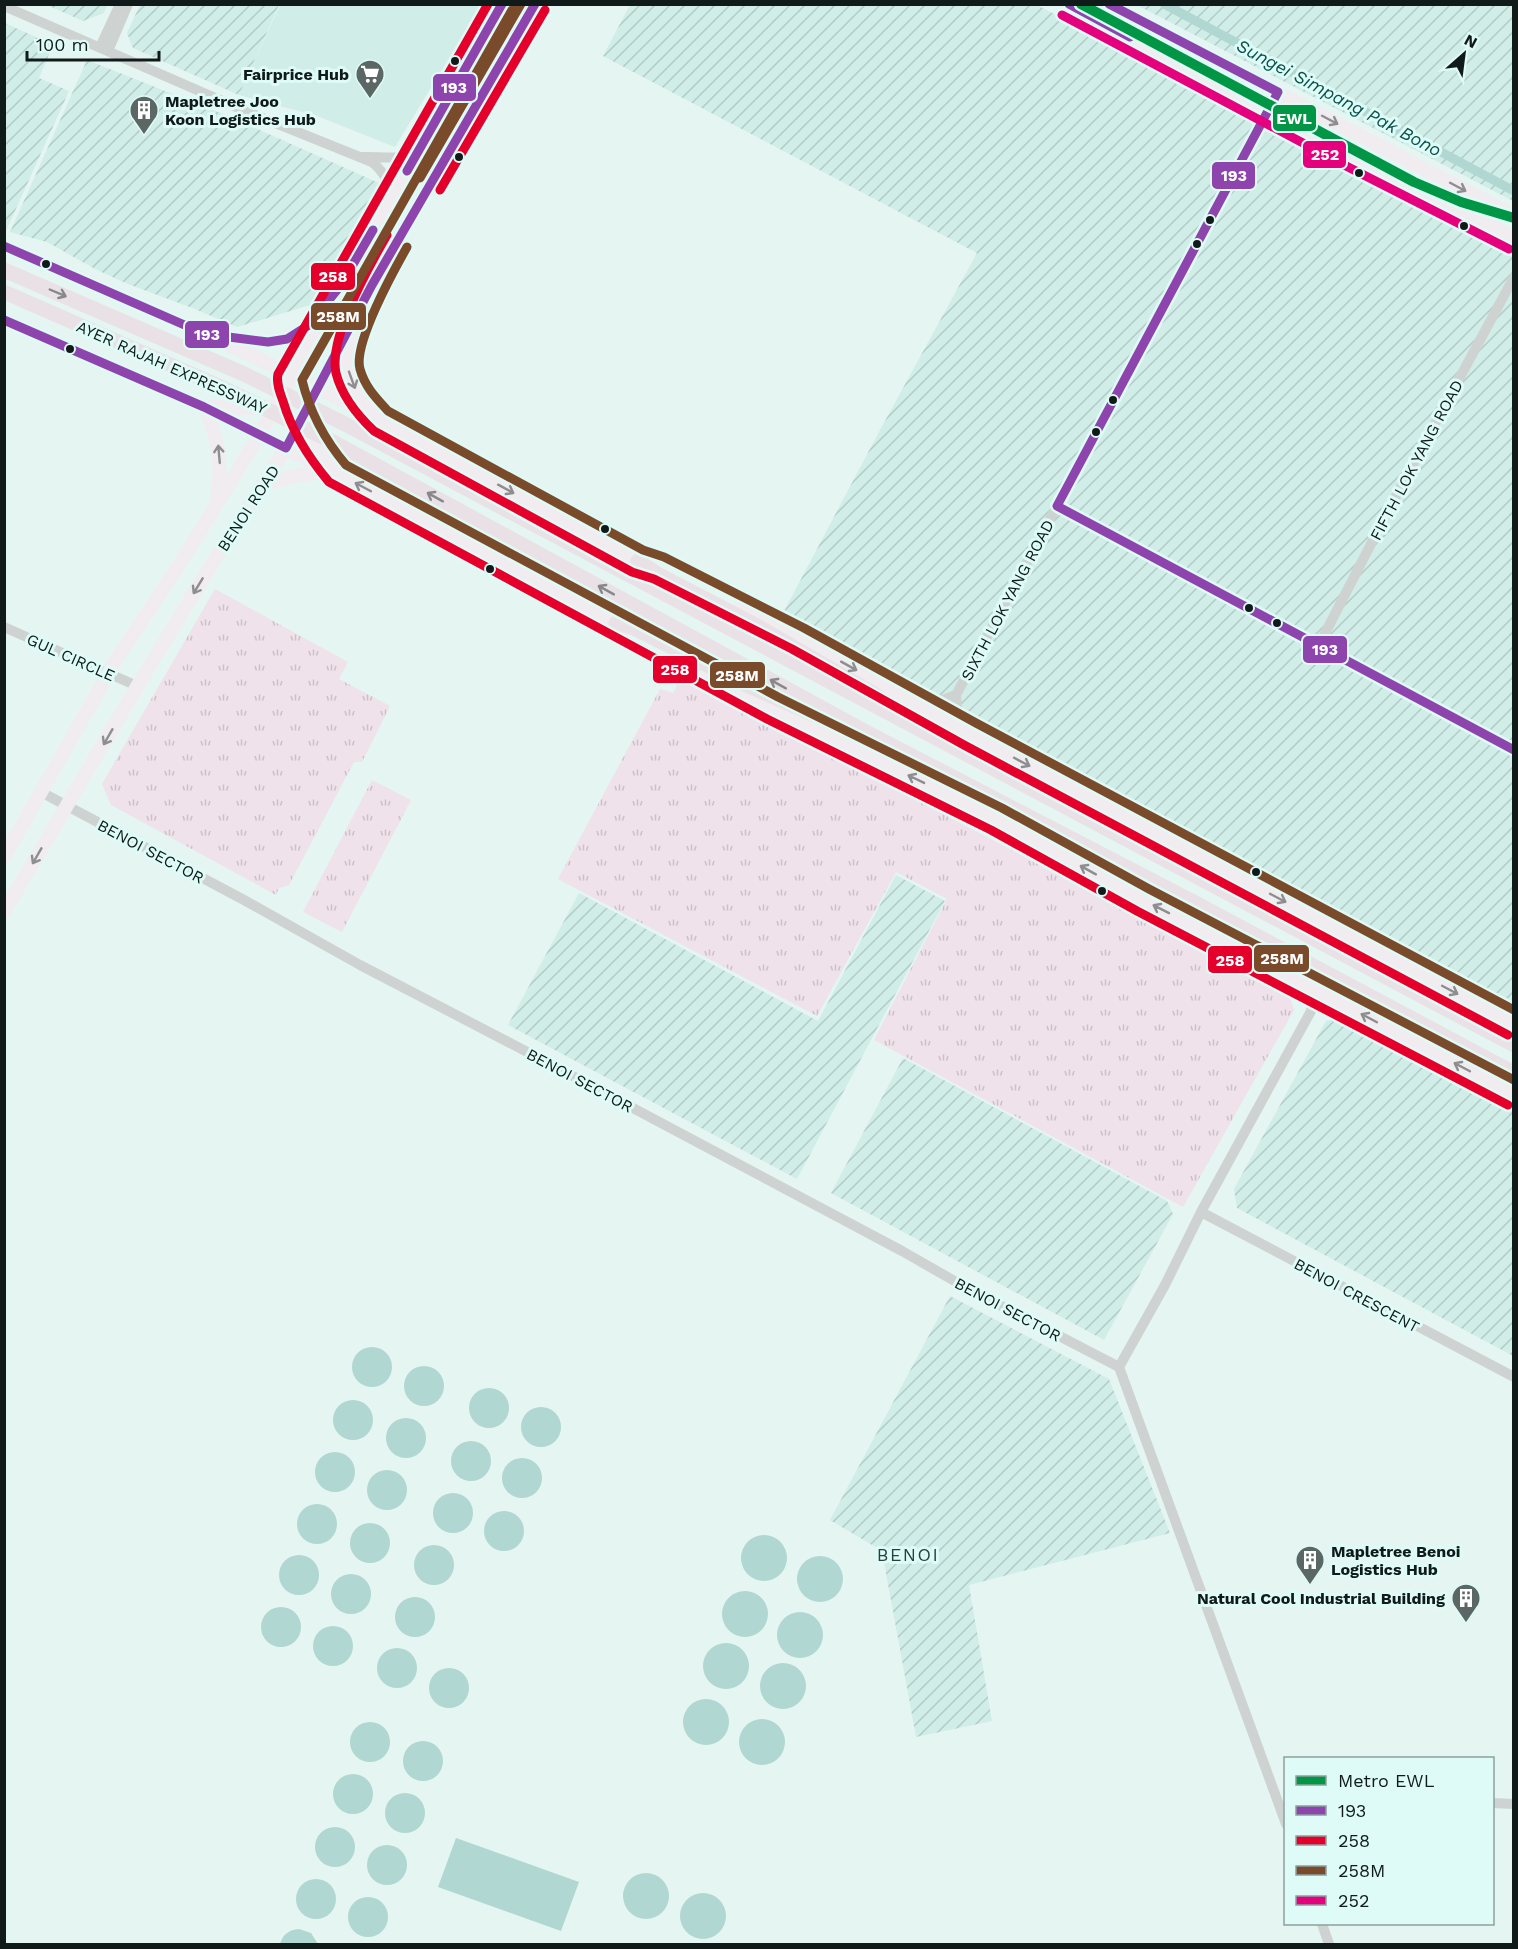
<svg xmlns="http://www.w3.org/2000/svg" width="1518" height="1949" font-family="'Work Sans',sans-serif">
  <style>
    .built { fill: #d0ede8 }
    .industrial { fill: url(#industrial-furrows) }
    .grass { fill: url(#grass-tufts) }
    .water { fill: #b0d7d2 }
    .lines { fill: none; stroke-linecap: round; stroke-linejoin: round }
    .canal { stroke: #b0d7d2; stroke-width: 9 }
    .minor { stroke: #ced3d2; stroke-width: 10 }
    .major { stroke: #f1ecef; stroke-width: 14 }
    .highway { stroke: #e9e1e5; stroke-width: 15 }
    .bus-1-casing { stroke: #defbf7; stroke-width: 14 }
    .bus-2-casing { stroke: #defbf7; stroke-width: 14 }
    .bus-3-casing { stroke: #defbf7; stroke-width: 14 }
    .bus-4-casing { stroke: #defbf7; stroke-width: 14 }
    .bus-1 { stroke: #8e44ad; stroke-width: 9 }
    .bus-2 { stroke: #e4002b; stroke-width: 9 }
    .bus-3 { stroke: #7a4b2a; stroke-width: 9 }
    .bus-4 { stroke: #e5007d; stroke-width: 9 }
    .metro-1-casing { stroke: #defbf7; stroke-width: 15 }
    .metro-1 { stroke: #009645; stroke-width: 10 }
    .oneway { stroke: #8c8e8f }
    .oneway2 { stroke: #878889 }
    .bus-dot { fill: #101b19; stroke: #defbf7; stroke-width: 2 }
    .labels { text-anchor: middle; stroke-width: 6; stroke-linejoin: round; paint-order: stroke }
    .poi-label { font-size: 16px; font-weight: bold; fill: #101b19; stroke: #defbf7; text-anchor: end }
    .street-label { font-size: 16px; fill: #101b19; stroke: #defbf7 }
    .water-label { font-size: 18px; font-style: italic; fill: #09524c; stroke: #defbf7 }
    .neighbourhood-label { font-size: 18px; letter-spacing: 1.5px; fill: #28413e; stroke: #defbf7 }
    .line-badge { stroke: #defbf7; stroke-width: 2 }
    .badge-label { font-size: 16px; text-anchor: middle; font-weight: bold; fill: #fff }
  </style>
  <defs>
    <pattern id="industrial-furrows" width="10" height="10" patternUnits="userSpaceOnUse" patternTransform="scale(1.5)"><rect width="10" height="10" fill="#d0ede8"/><path d="M-1 1l2-2M0 10L10 0M9 11l2-2" fill="none" stroke="#b2cbc6"/></pattern>
    <pattern id="grass-tufts" width="24" height="20" patternUnits="userSpaceOnUse" patternTransform="scale(1.5)"><rect width="24" height="20" fill="#efe2ea"/><path d="M3 7l-1-3M5 7V3M7 7l1-3M15 17l-1-3M17 17v-4M19 17l1-3" fill="none" stroke="#ccc1c8"/></pattern>
  </defs>
  <rect width="100%" height="100%" fill="#e4f5f2"/>
  <path class="built" d="M280 5V4L481 5 395 147 317 116 239 95Z"/>
  <path class="industrial" d="M47 5H107L104 13 83 21Z
    M140 5V4L279 5 239 95 133 48 127 33Z
    M630 5H1037L1513 254V1007L782 615 880 430 977 253 603 56Z
    M1137 5H1513V201Z
    M5 23 53 45 39 78 69 91 6 231 4 230Z
    M87 60 228 116 381 184 310 305 237 327 195 309 128 284 97 270 47 242 10 232Z
    M896 875 945 901 797 1179 508 1025 579 893 818 1021Z
    M1346 1017 1513 1107V1356L1237 1208 1234 1189 1326 1021Z
    M903 1058 1167 1201 1173 1214 1104 1340 831 1193Z
    M950 1296 1109 1379 1170 1533 969 1585 992 1721 916 1737 882 1551 830 1520Z"/>
  <path class="grass" d="M215 589 348 662 339 679 390 706 362 762H354L289 885 279 888 276 895 111 805 102 784Z
    M682 677 1290 996 1294 1010 1183 1207 874 1040 947 899 896 872 817 1016 558 879 660 689 673 693Z
    M372 780 411 800 342 932 303 912Z"/>
  <path class="water" d="M352 1367a20 20 0 1 1 40 0a20 20 0 1 1-40 0Z
    M404 1386a20 20 0 1 1 40 0a20 20 0 1 1-40 0Z
    M469 1408a20 20 0 1 1 40 0a20 20 0 1 1-40 0Z
    M333 1420a20 20 0 1 1 40 0a20 20 0 1 1-40 0Z
    M521 1427a20 20 0 1 1 40 0a20 20 0 1 1-40 0Z
    M386 1438a20 20 0 1 1 40 0a20 20 0 1 1-40 0Z
    M451 1461a20 20 0 1 1 40 0a20 20 0 1 1-40 0Z
    M315 1472a20 20 0 1 1 40 0a20 20 0 1 1-40 0Z
    M502 1478a20 20 0 1 1 40 0a20 20 0 1 1-40 0Z
    M367 1490a20 20 0 1 1 40 0a20 20 0 1 1-40 0Z
    M433 1513a20 20 0 1 1 40 0a20 20 0 1 1-40 0Z
    M297 1524a20 20 0 1 1 40 0a20 20 0 1 1-40 0Z
    M484 1531a20 20 0 1 1 40 0a20 20 0 1 1-40 0Z
    M350 1543a20 20 0 1 1 40 0a20 20 0 1 1-40 0Z
    M741 1558a23 23 0 1 1 46 0a23 23 0 1 1-46 0Z
    M414 1565a20 20 0 1 1 40 0a20 20 0 1 1-40 0Z
    M279 1575a20 20 0 1 1 40 0a20 20 0 1 1-40 0Z
    M797 1579a23 23 0 1 1 46 0a23 23 0 1 1-46 0Z
    M331 1594a20 20 0 1 1 40 0a20 20 0 1 1-40 0Z
    M722 1614a23 23 0 1 1 46 0a23 23 0 1 1-46 0Z
    M395 1617a20 20 0 1 1 40 0a20 20 0 1 1-40 0Z
    M261 1627a20 20 0 1 1 40 0a20 20 0 1 1-40 0Z
    M777 1635a23 23 0 1 1 46 0a23 23 0 1 1-46 0Z
    M313 1646a20 20 0 1 1 40 0a20 20 0 1 1-40 0Z
    M703 1666a23 23 0 1 1 46 0a23 23 0 1 1-46 0Z
    M377 1668a20 20 0 1 1 40 0a20 20 0 1 1-40 0Z
    M760 1686a23 23 0 1 1 46 0a23 23 0 1 1-46 0Z
    M429 1688a20 20 0 1 1 40 0a20 20 0 1 1-40 0Z
    M683 1722a23 23 0 1 1 46 0a23 23 0 1 1-46 0Z
    M739 1742a23 23 0 1 1 46 0a23 23 0 1 1-46 0Z
    M350 1742a20 20 0 1 1 40 0a20 20 0 1 1-40 0Z
    M403 1761a20 20 0 1 1 40 0a20 20 0 1 1-40 0Z
    M333 1794a20 20 0 1 1 40 0a20 20 0 1 1-40 0Z
    M385 1813a20 20 0 1 1 40 0a20 20 0 1 1-40 0Z
    M315 1847a20 20 0 1 1 40 0a20 20 0 1 1-40 0Z
    M456 1838 579 1882 561 1931 438 1887Z
    M367 1865a20 20 0 1 1 40 0a20 20 0 1 1-40 0Z
    M623 1896a23 23 0 1 1 46 0a23 23 0 1 1-46 0Z
    M296 1899a20 20 0 1 1 40 0a20 20 0 1 1-40 0Z
    M680 1916a23 23 0 1 1 46 0a23 23 0 1 1-46 0Z
    M348 1917a20 20 0 1 1 40 0a20 20 0 1 1-40 0Z
    M299 1929 311 1933 318 1944H280C283 1934 289 1930 299 1929Z"/>
  <g class="lines">
    <path class="canal" d="M1164 4 1514 191"/>
    <path class="minor" d="M4 6 243 110 372 162C385 173 390 183 389 199
      M100 47 120 4
      M108 51 128 4
      M363 157C382 156 402 162 418 150
      M1057 506 1094 527 1319 645 1369 673 1514 750
      M4 627 137 686
      M1319 645 1389 509 1514 277
      M916 702 935 703 956 695
      M967 731 958 718 956 695 1278 92
      M41 792 244 900 360 965 535 1056 902 1251 965 1287 1119 1367 1286 1824
      M1201 1212 1514 1377
      M1119 1367 1165 1285 1201 1212 1311 1011 1312 998 1307 985
      M1492 1803 1514 1804
      M1322 1924 1329 1944"/>
    <path class="major" d="M1068 4 1356 157 1514 238
      M1108 4 1514 216
      M4 246C100 287 196 328 290 374 408 432 522 498 638 561L647 564
      M4 320 204 407 260 434 625 628
      M355 329C342 362 347 386 372 412
      M222 337C262 344 290 347 319 313
      M204 407C220 441 222 462 217 500
      M212 407 261 408 306 402
      M303 425 317 448 333 468
      M262 485C285 477 308 471 333 473
      M740 609 798 638 970 734 1514 1024
      M694 666 773 708 997 819 1143 900 1514 1094
      M4 857 116 660 181 562 260 434 341 285 502 4
      M4 912 138 685 229 536 286 448 372 285 535 4"/>
    <path class="highway" d="M4 270 244 374 345 424 1514 1045
      M4 292 221 387 335 443 866 732 1197 904 1514 1073
      M638 561 657 574 757 626 879 697
      M616 623 634 628 751 687 835 724"/>
    <g class="bus-1-casing">
      <path id="bus-1" d="M1069 4 1130 37
        M407 171 502 4
        M4 246 205 334 268 342 287 339 309 325 341 285 373 230
        M4 320 204 407 286 448 372 285 535 4
        M1057 506 1278 92 1109 4
        M1057 506 1514 750"/>
    </g>
    <g class="bus-2-casing">
      <path id="bus-2" d="M488 4 278 374C276 383 280 393 283 401 292 432 308 457 329 482L767 719 991 830 1137 911 1508 1105
        M440 190 545 10
        M387 235C369 266 328 338 336 373 342 397 357 415 374 431L632 572 654 579 792 649 964 745 1508 1035"/>
    </g>
    <g class="bus-3-casing">
      <path id="bus-3" d="M512 10 302 380C310 413 324 439 346 465L778 697 1002 808 1149 889 1514 1080
        M420 178 521 4
        M407 247C394 270 353 344 360 369 365 387 376 398 388 411L643 550 664 557 804 628 976 723 1514 1010"/>
    </g>
    <g class="bus-4-casing">
      <path id="bus-4" d="M1062 15 1350 168 1509 249"/>
    </g>
    <use href="#bus-1" class="bus-1"/>
    <use href="#bus-2" class="bus-2"/>
    <use href="#bus-3" class="bus-3"/>
    <use href="#bus-4" class="bus-4"/>
    <g class="metro-1-casing">
      <path id="metro-1" d="M1081 4 1414 182 1461 202 1514 218"/>
    </g>
    <use href="#metro-1" class="metro-1"/>
  </g>
  <defs><path id="oneway-shaft" d="M-6 0H5M1.5-3L5.5 0L1.5 3" fill="none" stroke-width="1.6" stroke-linecap="round" stroke-linejoin="round" transform="scale(1.5)"/></defs>
  <g class="oneway">
    <use href="#oneway-shaft" transform="translate(1330 120) rotate(28)"/>
    <use href="#oneway-shaft" transform="translate(1458 187) rotate(28)"/>
    <use href="#oneway-shaft" transform="translate(352 380) rotate(70)"/>
    <use href="#oneway-shaft" transform="translate(219 454) rotate(-95)"/>
    <use href="#oneway-shaft" transform="translate(363 487) rotate(-152)"/>
    <use href="#oneway-shaft" transform="translate(506 489) rotate(29)"/>
    <use href="#oneway-shaft" transform="translate(198 586) rotate(121)"/>
    <use href="#oneway-shaft" transform="translate(849 666) rotate(29)"/>
    <use href="#oneway-shaft" transform="translate(108 737) rotate(120)"/>
    <use href="#oneway-shaft" transform="translate(1022 762) rotate(28)"/>
    <use href="#oneway-shaft" transform="translate(916 779) rotate(-154)"/>
    <use href="#oneway-shaft" transform="translate(37 856) rotate(120)"/>
    <use href="#oneway-shaft" transform="translate(1088 870) rotate(-151)"/>
    <use href="#oneway-shaft" transform="translate(1278 898) rotate(28)"/>
    <use href="#oneway-shaft" transform="translate(1161 909) rotate(-153)"/>
    <use href="#oneway-shaft" transform="translate(1450 990) rotate(28)"/>
    <use href="#oneway-shaft" transform="translate(1369 1018) rotate(-152)"/>
    <use href="#oneway-shaft" transform="translate(1462 1067) rotate(-152)"/>
  </g>
  <g class="oneway2">
    <use href="#oneway-shaft" transform="translate(58 293) rotate(23)"/>
    <use href="#oneway-shaft" transform="translate(435 497) rotate(-151)"/>
    <use href="#oneway-shaft" transform="translate(606 590) rotate(-151)"/>
    <use href="#oneway-shaft" transform="translate(778 684) rotate(-151)"/>
  </g>
  <defs>
    <g id="supermarket-pin" transform="scale(1.5)"><path d="M0 17L-7.5 6A9.5 9.5 0 1 1 7.5 6Z" fill="#5a6765" stroke="#defbf7"/><path d="M-6-5.5h2.5l.6 2H6L4.5 2H-2.5L-4.4-4H-6ZM-1.5 3.2a1.3 1.3 0 1 0 .1 0ZM3 3.2a1.3 1.3 0 1 0 .1 0Z" fill="#fff"/></g>
    <g id="building-pin" transform="scale(1.5)"><path d="M0 17L-7.5 6A9.5 9.5 0 1 1 7.5 6Z" fill="#5a6765" stroke="#defbf7"/><path d="M-4-6H4V6H1V3H-1V6H-4ZM-2.5-4.3h1.7v1.8h-1.7ZM.8-4.3h1.7v1.8H.8ZM-2.5-1h1.7V.8h-1.7ZM.8-1h1.7V.8H.8Z" fill="#fff"/></g>
  </defs>
  <g fill-rule="evenodd">
    <use href="#supermarket-pin" x="370" y="74"/>
    <use href="#building-pin" x="144" y="110"/>
    <use href="#building-pin" x="1310" y="1560"/>
    <use href="#building-pin" x="1466" y="1598"/>
  </g>
  <g class="bus-dot">
    <circle cx="455" cy="61" r="5"/>
    <circle cx="459" cy="157" r="5"/>
    <circle cx="1359" cy="173" r="5"/>
    <circle cx="1210" cy="220" r="5"/>
    <circle cx="1464" cy="226" r="5"/>
    <circle cx="1197" cy="244" r="5"/>
    <circle cx="46" cy="264" r="5"/>
    <circle cx="70" cy="349" r="5"/>
    <circle cx="1113" cy="400" r="5"/>
    <circle cx="1096" cy="432" r="5"/>
    <circle cx="605" cy="529" r="5"/>
    <circle cx="490" cy="569" r="5"/>
    <circle cx="1249" cy="608" r="5"/>
    <circle cx="1277" cy="623" r="5"/>
    <circle cx="1256" cy="872" r="5"/>
    <circle cx="1102" cy="891" r="5"/>
  </g>
  <g class="labels">
    <g class="poi-label">
      <text x="349" y="80">Fairprice Hub</text>
      <text x="165" y="107" text-anchor="start">Mapletree Joo<tspan x="165" dy="18">Koon Logistics Hub</tspan></text>
      <text x="1331" y="1557" text-anchor="start">Mapletree Benoi<tspan x="1331" dy="18">Logistics Hub</tspan></text>
      <text x="1445" y="1604">Natural Cool Industrial Building</text>
    </g>
    <g class="street-label">
      <text transform="translate(172 367) rotate(24)" y="6">AYER RAJAH EXPRESSWAY</text>
      <text transform="translate(1416 460) rotate(-62)" y="6">FIFTH LOK YANG ROAD</text>
      <text transform="translate(248 508) rotate(-57)" y="6">BENOI ROAD</text>
      <text transform="translate(1007 600) rotate(-62)" y="6">SIXTH LOK YANG ROAD</text>
      <text transform="translate(71 657) rotate(24)" y="6">GUL CIRCLE</text>
      <text transform="translate(151 851) rotate(28)" y="6">BENOI SECTOR</text>
      <text transform="translate(580 1080) rotate(28)" y="6">BENOI SECTOR</text>
      <text transform="translate(1357 1295) rotate(28)" y="6">BENOI CRESCENT</text>
      <text transform="translate(1008 1309) rotate(28)" y="6">BENOI SECTOR</text>
    </g>
    <g class="water-label">
      <text transform="translate(1339 98) rotate(28)" y="6">Sungei Simpang Pak Bono</text>
    </g>
    <g class="neighbourhood-label">
      <text x="908" y="1561">BENOI</text>
    </g>
  </g>
  <g class="line-badge">
    <rect x="432" y="73" width="45" height="29" rx="6" fill="#8e44ad"/>
    <rect x="1272" y="104" width="45" height="28" rx="6" fill="#009645"/>
    <rect x="1302" y="140" width="45" height="29" rx="6" fill="#e5007d"/>
    <rect x="1211" y="161" width="45" height="29" rx="6" fill="#8e44ad"/>
    <rect x="310" y="262" width="46" height="29" rx="6" fill="#e4002b"/>
    <rect x="310" y="302" width="57" height="29" rx="6" fill="#7a4b2a"/>
    <rect x="184" y="320" width="46" height="29" rx="6" fill="#8e44ad"/>
    <rect x="1302" y="635" width="46" height="29" rx="6" fill="#8e44ad"/>
    <rect x="652" y="655" width="46" height="29" rx="6" fill="#e4002b"/>
    <rect x="709" y="661" width="57" height="28" rx="6" fill="#7a4b2a"/>
    <rect x="1253" y="944" width="57" height="29" rx="6" fill="#7a4b2a"/>
    <rect x="1207" y="945" width="46" height="29" rx="6" fill="#e4002b"/>
  </g>
  <g class="badge-label">
    <text x="454" y="93">193</text>
    <text x="1294" y="124">EWL</text>
    <text x="1325" y="160">252</text>
    <text x="1234" y="181">193</text>
    <text x="333" y="282">258</text>
    <text x="338" y="322">258M</text>
    <text x="207" y="340">193</text>
    <text x="1325" y="655">193</text>
    <text x="675" y="675">258</text>
    <text x="737" y="681">258M</text>
    <text x="1282" y="964">258M</text>
    <text x="1230" y="966">258</text>
  </g>
  <rect width="1518" height="1949" fill="none" stroke="#101b19" stroke-width="12"/>
  <rect x="1284" y="1757" width="210" height="168" fill="#defbf7" stroke="#8ca19e" stroke-width="1.5"/>
  <rect x="1296" y="1776" width="30" height="9" fill="#009645" stroke="#8ca19e" stroke-width="1.5"/>
  <text x="1338" y="1787" font-size="18" fill="#101b19">Metro EWL</text>
  <rect x="1296" y="1806" width="30" height="9" fill="#8e44ad" stroke="#8ca19e" stroke-width="1.5"/>
  <text x="1338" y="1817" font-size="18" fill="#101b19">193</text>
  <rect x="1296" y="1836" width="30" height="9" fill="#e4002b" stroke="#8ca19e" stroke-width="1.5"/>
  <text x="1338" y="1847" font-size="18" fill="#101b19">258</text>
  <rect x="1296" y="1866" width="30" height="9" fill="#7a4b2a" stroke="#8ca19e" stroke-width="1.5"/>
  <text x="1338" y="1877" font-size="18" fill="#101b19">258M</text>
  <rect x="1296" y="1896" width="30" height="9" fill="#e5007d" stroke="#8ca19e" stroke-width="1.5"/>
  <text x="1338" y="1907" font-size="18" fill="#101b19">252</text>
  <g transform="translate(1464 54) rotate(28)" stroke="#defbf7" stroke-width="4.5" paint-order="stroke">
  <path d="M0-4.5L10 22L0 15L-10 22Z" fill="#101b19"/>
  <text y="-9" font-size="16" font-weight="bold" text-anchor="middle" fill="#101b19">N</text>
  </g>
  <path d="M27 51v9h132v-9" fill="none" stroke="#101b19" stroke-width="3"/>
  <text x="36" y="51" font-size="18" fill="#101b19" stroke="#defbf7" stroke-width="4.5" paint-order="stroke">100 m</text>
</svg>
